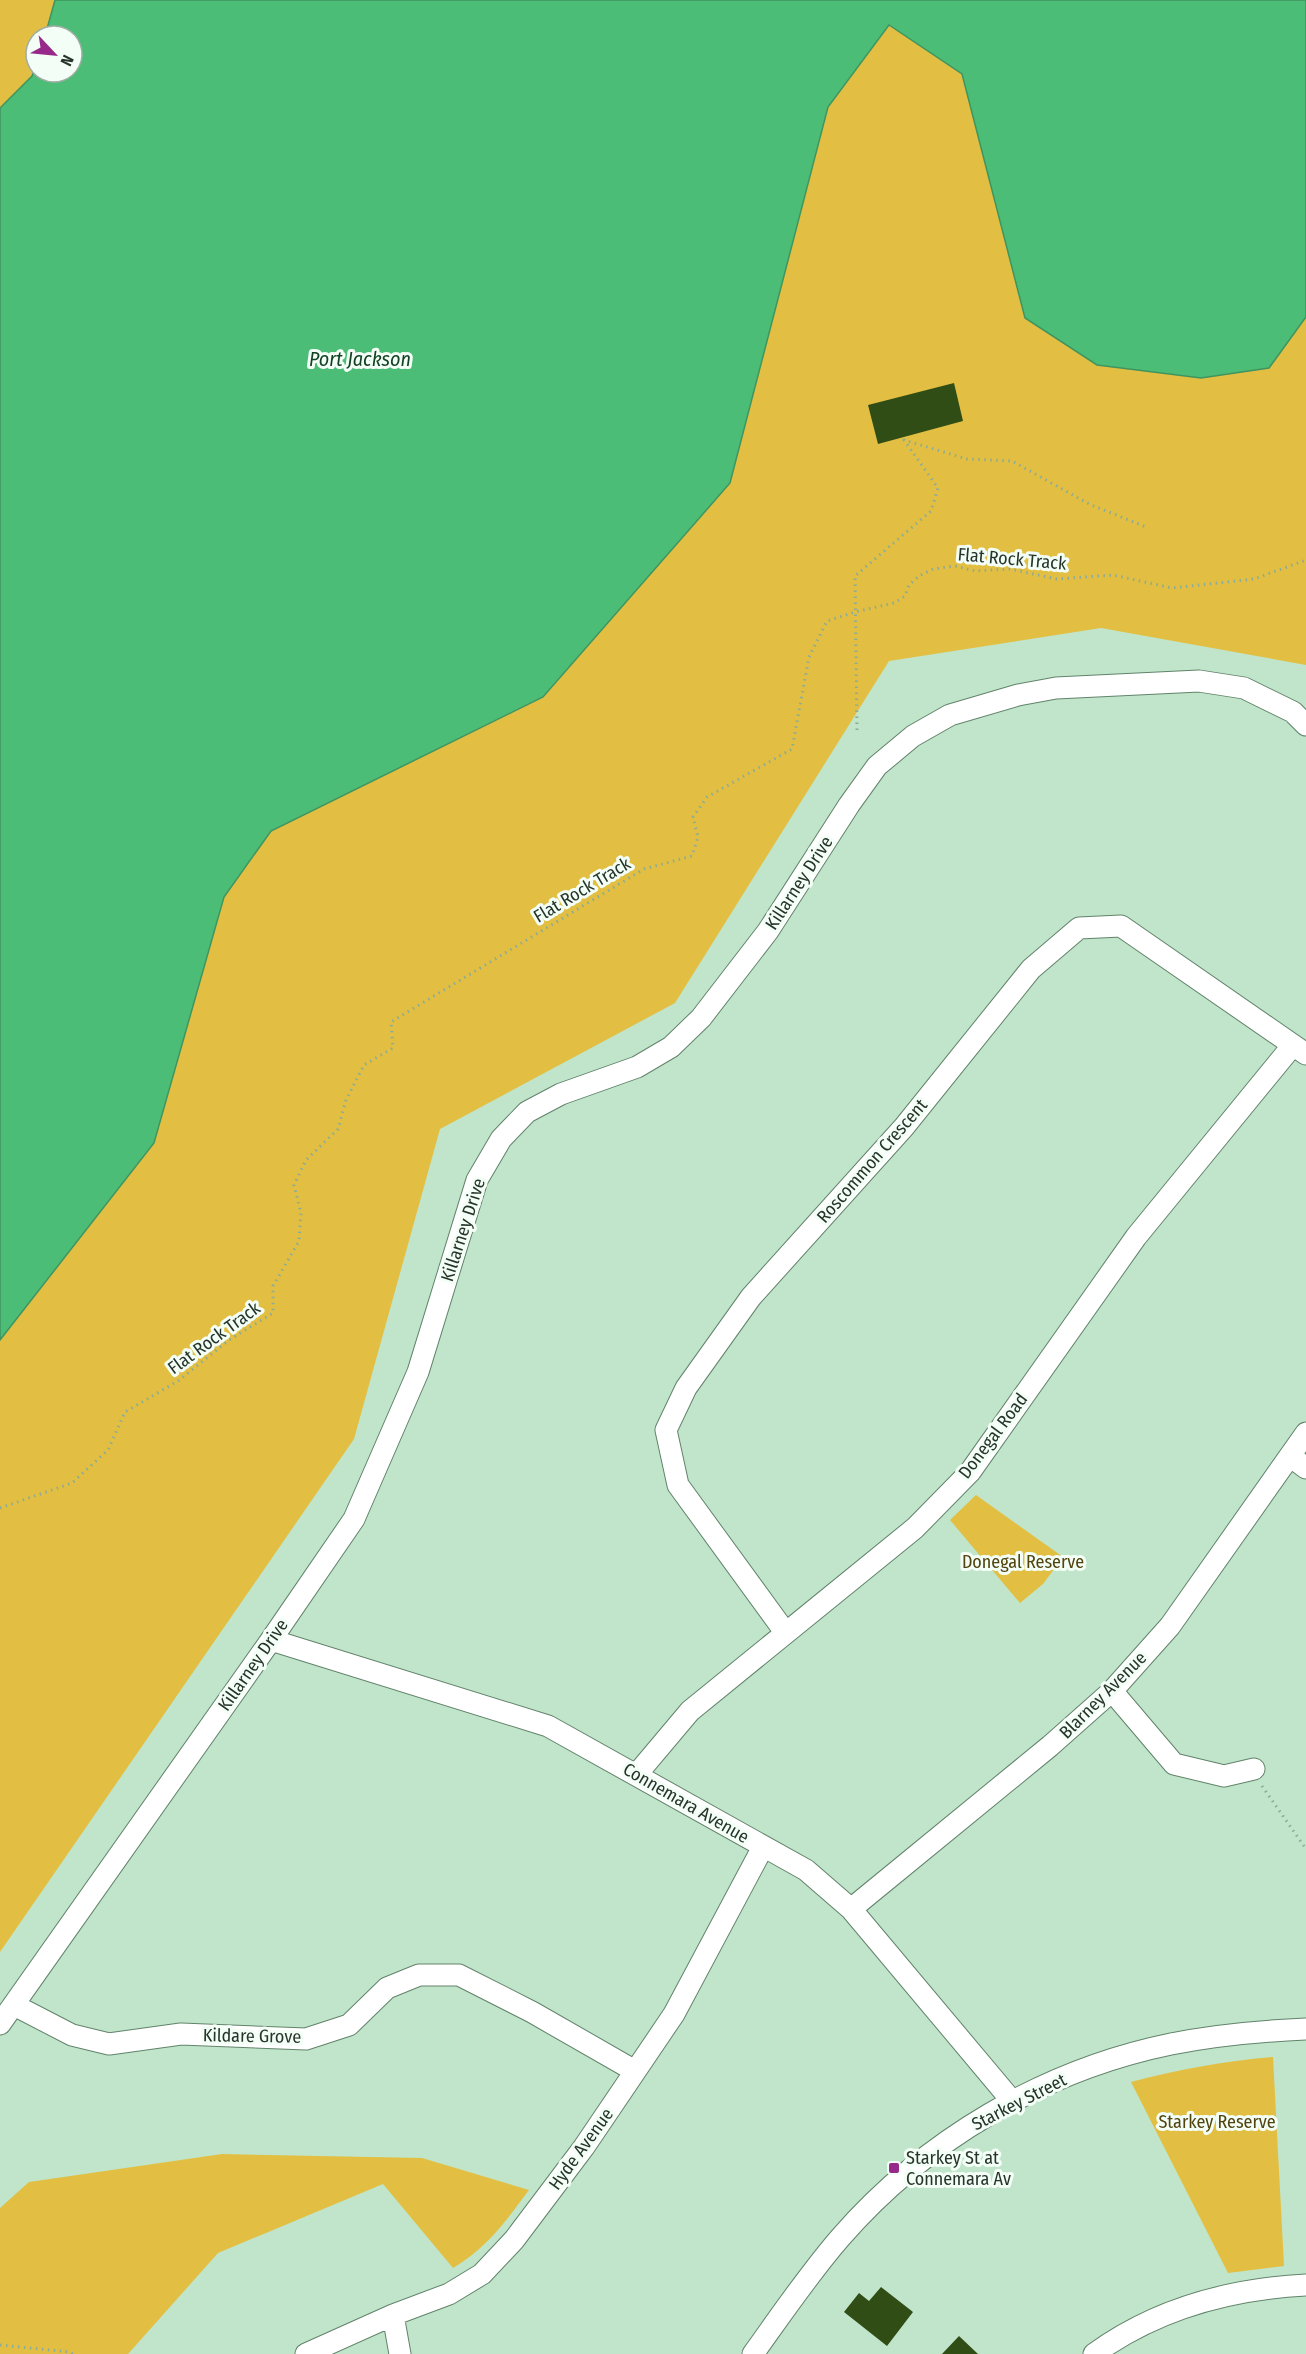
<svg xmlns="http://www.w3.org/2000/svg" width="1306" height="2354" font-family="'Fira Sans Condensed',sans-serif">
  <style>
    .green { fill: #e2bf42 }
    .water { fill: #4bbd76; stroke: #40945f; stroke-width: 1.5 }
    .building { fill: #304d16 }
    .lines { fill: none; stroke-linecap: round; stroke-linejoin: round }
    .minor-casing { stroke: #62836b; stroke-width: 23 }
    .path { stroke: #8dab95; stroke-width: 3; stroke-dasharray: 1.5 4.5; stroke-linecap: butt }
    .minor { stroke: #fff; stroke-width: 21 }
    .poi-dot { fill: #96298a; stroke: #f3fef6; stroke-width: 2 }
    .labels { text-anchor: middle; stroke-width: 6; stroke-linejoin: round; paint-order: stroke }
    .street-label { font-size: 18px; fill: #26342a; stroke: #f3fef6 }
    .park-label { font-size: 18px; fill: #52430f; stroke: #f3fef6 }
    .poi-label { font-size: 18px; fill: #26342a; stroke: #f3fef6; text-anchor: start }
    .water-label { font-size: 20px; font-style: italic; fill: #144225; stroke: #f3fef6 }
  </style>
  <rect width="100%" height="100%" fill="#c0e5ca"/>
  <path class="green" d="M0 0H55L45 36H36V65L33 76 0 108Z
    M889 25 962 74 1025 318 1269 368 1306 317V665L1101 628 889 661 675 1003 440 1129 354 1439 0 1952V1340L154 1143 224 897 271 831 543 697 730 483 828 107Z
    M976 1495 1063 1557 1043 1584 1020 1603 950 1520Z
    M1273 2057 1284 2266 1228 2273 1131 2082C1178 2070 1224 2061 1273 2057Z
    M222 2154 422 2158 529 2190C505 2222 488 2247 453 2268L383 2184 218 2253 128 2354H0V2208L29 2182Z"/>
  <path class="water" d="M55 0H1306V317L1269 368 1201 378 1097 365 1025 318 962 74 889 25 828 107 730 483 543 697 271 831 224 897 154 1143 0 1340V108L32 76 36 65V72H72V36H45Z"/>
  <path class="building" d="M954 383 963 421 878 444 868 405Z
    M881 2287 913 2312 887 2346 844 2312 859 2293 869 2301Z
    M959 2336 978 2354H942Z"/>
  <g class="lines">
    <g class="minor-casing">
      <path id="minor" d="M1290 1456 1306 1468
        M785 1632 678 1485 666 1430 686 1388 751 1297 904 1127 1031 969 1079 928 1121 926 1306 1054
        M271 1640 548 1726 806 1870 851 1909 1012 2101
        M1112 1691 1174 1764 1224 1776 1254 1769
        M637 1774 690 1711 915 1528 970 1472 1136 1237 1293 1045
        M851 1909 1050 1746 1112 1691 1170 1626 1306 1433
        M14 2005 72 2035 109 2044 181 2034 306 2039 349 2025 387 1988 419 1975H459L532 2012 635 2071
        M0 2024 271 1640 354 1519 418 1372 477 1180 501 1139 527 1112 561 1094 637 1067 671 1047 701 1018 768 931 849 805 877 766 913 736 950 715 1018 695 1056 688 1199 681 1244 688 1293 712 1306 725
        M393 2315 400 2354
        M306 2354 393 2315 449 2294 482 2274 514 2240 584 2147 674 2014 763 1847
        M753 2354C781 2315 808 2275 840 2238 925 2140 1044 2070 1171 2044 1216 2035 1261 2031 1306 2029
        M1094 2354C1156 2309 1230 2289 1306 2285"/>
    </g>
    <path class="path" d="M857 730 855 576 931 511 938 488 904 440 967 459 1012 461 1089 504 1146 527
      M0 1508 72 1483 108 1450 125 1412 178 1381 229 1340 273 1313V1286L299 1241 301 1213 294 1185 306 1160 338 1129 346 1100 364 1065 393 1048 391 1022 644 869 692 856 698 837 693 817 707 797 792 749 809 657 827 621 855 612 894 603 905 596 909 585 919 576 933 569 955 566 975 571 1010 569 1057 579 1113 575 1172 588 1254 579 1306 560
      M1262 1786 1306 1849
      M0 2345 70 2352 73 2354"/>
    <use href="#minor" class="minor"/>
  </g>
  <rect class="poi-dot" x="888" y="2162" width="12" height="12" rx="3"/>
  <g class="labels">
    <g class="street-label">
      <text transform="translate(1012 559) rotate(5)" y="6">Flat Rock Track</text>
      <text transform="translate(799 883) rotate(-57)" y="6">Killarney Drive</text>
      <text transform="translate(582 890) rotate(-31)" y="6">Flat Rock Track</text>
      <text transform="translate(872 1161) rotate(-49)" y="6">Roscommon Crescent</text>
      <text transform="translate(463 1230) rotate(-72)" y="6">Killarney Drive</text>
      <text transform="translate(214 1338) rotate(-36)" y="6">Flat Rock Track</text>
      <text transform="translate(993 1436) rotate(-53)" y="6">Donegal Road</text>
      <text transform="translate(253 1665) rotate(-55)" y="6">Killarney Drive</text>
      <text transform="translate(1103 1695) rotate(-45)" y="6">Blarney Avenue</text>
      <text transform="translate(686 1803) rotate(30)" y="6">Connemara Avenue</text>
      <text transform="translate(252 2036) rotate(1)" y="6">Kildare Grove</text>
      <text transform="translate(1019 2102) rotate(-27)" y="6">Starkey Street</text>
      <text transform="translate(581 2149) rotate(-54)" y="6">Hyde Avenue</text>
    </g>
    <g class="park-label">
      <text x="1023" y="1568">Donegal Reserve</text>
      <text x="1217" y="2128">Starkey Reserve</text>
    </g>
    <g class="poi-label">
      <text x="906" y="2164">Starkey St at<tspan x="906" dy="21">Connemara Av</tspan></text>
    </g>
    <g class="water-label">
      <text x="360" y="366">Port Jackson</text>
    </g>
  </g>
  <g transform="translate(54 54) rotate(116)"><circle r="28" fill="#f3fef6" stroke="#a1ada4" stroke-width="1.5"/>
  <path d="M0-4.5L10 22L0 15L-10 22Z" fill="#96298a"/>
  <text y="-9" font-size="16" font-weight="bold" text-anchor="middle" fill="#26342a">N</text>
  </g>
</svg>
